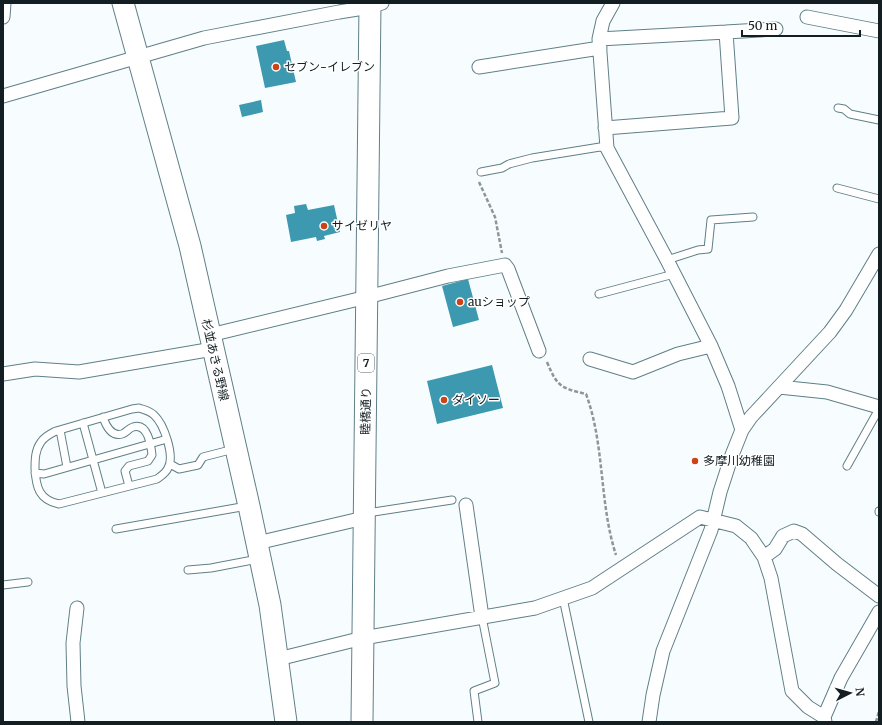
<svg xmlns="http://www.w3.org/2000/svg" width="882" height="725" font-family="Merriweather,'Noto Sans JP',serif">
  <style>
    .building { fill: #3d99b0 }
    .lines { fill: none; stroke-linecap: round; stroke-linejoin: round }
    .lane-casing { stroke: #607f87; stroke-width: 9 }
    .street-casing { stroke: #607f87; stroke-width: 15 }
    .primary-casing { stroke: #607f87; stroke-width: 23 }
    .path { stroke: #8d9699; stroke-width: 2.5; stroke-dasharray: 4 2; stroke-linecap: butt }
    .lane { stroke: #fff; stroke-width: 7 }
    .street { stroke: #fff; stroke-width: 13 }
    .primary { stroke: #fff; stroke-width: 21 }
    .poi-dot { fill: #cb4317; stroke: #fff; stroke-width: 1.5 }
    .labels { text-anchor: middle; stroke-width: 3; stroke-linejoin: round; paint-order: stroke }
    .shield { fill: #fff; stroke: #596264; stroke-width: 1 }
    .shield-label { font-size: 11px; font-weight: bold; fill: #121e22 }
    .poi-label { font-size: 12px; fill: #121e22; stroke: #fff; text-anchor: start }
    .street-label { font-size: 12px; fill: #121e22; stroke: #fff }
  </style>
  <rect width="100%" height="100%" fill="#f7fdff"/>
  <path class="building" d="M284 40 287 51H289L296 82 265 88 256 46Z
    M261 100 263 112 242 117 239 105Z
    M306 204 308 210 334 205 340 232 324 236 325 239 317 241 316 237 291 242 286 215 295 213 294 206Z
    M468 279 479 320 453 327 442 286Z
    M492 365 503 408 437 424 427 381Z"/>
  <g class="lines">
    <g class="lane-casing">
      <path id="lane" d="M838 108 844 109 850 114 879 120
        M481 172 502 168 509 164 532 158 600 147 607 148
        M837 188 879 199
        M667 260 698 250 708 249 711 220 753 217
        M599 294 674 274
        M139 408C145 410 150 411 154 415 164 424 175 456 168 468 166 473 161 476 157 479L59 504C39 500 36 487 35 469 35 460 35 450 41 442 45 436 50 434 56 431L132 409Z
        M103 417C106 426 111 437 122 434 126 433 129 428 133 427 148 422 151 446 152 455L148 461 129 466 125 471 129 486
        M83 423 102 493
        M60 430 67 467
        M170 464 179 469 198 465 203 457 234 449
        M847 466 879 409
        M35 473 44 474 167 439
        M879 512V511
        M367 513 452 500
        M116 529 247 506
        M188 570 211 568 258 559
        M3 585 28 582
        M563 598 589 722
        M478 722 474 691 495 683 482 617"/>
    </g>
    <g class="street-casing">
      <path id="street" d="M613 3 603 21 599 39 607 148 667 260 711 346 728 386 742 430
        M3 17 4 3
        M807 17 879 31
        M726 32 776 29
        M599 39 726 32 732 118 605 128
        M479 67 600 48
        M3 96 204 38 339 12 370 7 382 3
        M210 335 367 297 448 276 505 265 508 269 539 351
        M590 359 633 372 678 354 711 346
        M3 374 35 369 79 372 213 349
        M779 387 827 392 879 407
        M466 505 482 617
        M257 543 364 518
        M764 557 775 549 783 536 794 531 802 534 837 564 879 596
        M77 608 73 643 74 686 78 722
        M278 659 363 638 535 608 592 588 700 517 736 526 751 538 764 557 771 578 792 691 808 707 824 717
        M649 722 653 695 663 651 711 530 720 492 732 455 742 430 751 417 830 332 846 310 879 254
        M825 722 824 717 841 678 879 612"/>
    </g>
    <g class="primary-casing">
      <path id="primary" d="M123 3 190 246 249 506 270 605 286 722
        M362 722 370 3"/>
    </g>
    <path class="path" d="M479 182 495 217 502 253
      M547 362C557 386 560 388 586 394 605 445 599 503 616 555
      M876 722 879 711"/>
    <use href="#lane" class="lane"/>
    <use href="#street" class="street"/>
    <use href="#primary" class="primary"/>
  </g>
  <g class="poi-dot">
    <circle cx="276" cy="67" r="4"/>
    <circle cx="324" cy="226" r="4"/>
    <circle cx="460" cy="302" r="4"/>
    <circle cx="444" cy="400" r="4"/>
    <circle cx="695" cy="461" r="4"/>
  </g>
  <g class="labels">
    <rect class="shield" x="358" y="354" width="16" height="18" rx="3"/>
    <g class="shield-label">
      <text x="366" y="367">7</text>
    </g>
    <g class="poi-label">
      <text x="284" y="71">セブン-イレブン</text>
      <text x="332" y="230">サイゼリヤ</text>
      <text x="468" y="306">auショップ</text>
      <text x="452" y="404">ダイソー</text>
      <text x="703" y="465">多摩川幼稚園</text>
    </g>
    <g class="street-label">
      <text transform="translate(215 360) rotate(77)" y="4">杉並あきる野線</text>
      <text transform="translate(366 411) rotate(-89)" y="4">睦橋通り</text>
    </g>
  </g>
  <rect width="882" height="725" fill="none" stroke="#121e22" stroke-width="8"/>
  <g transform="translate(850 693) rotate(84)" stroke="#ffffff" stroke-width="3" paint-order="stroke">
  <path d="M0-3L7 15L0 10L-7 15Z" fill="#121e22"/>
  <text y="-6" font-size="11" font-weight="bold" text-anchor="middle" fill="#121e22">N</text>
  </g>
  <path d="M742 30v6h118v-6" fill="none" stroke="#121e22" stroke-width="2"/>
  <text x="748" y="30" font-size="12" fill="#121e22" stroke="#ffffff" stroke-width="3" paint-order="stroke">50 m</text>
</svg>
